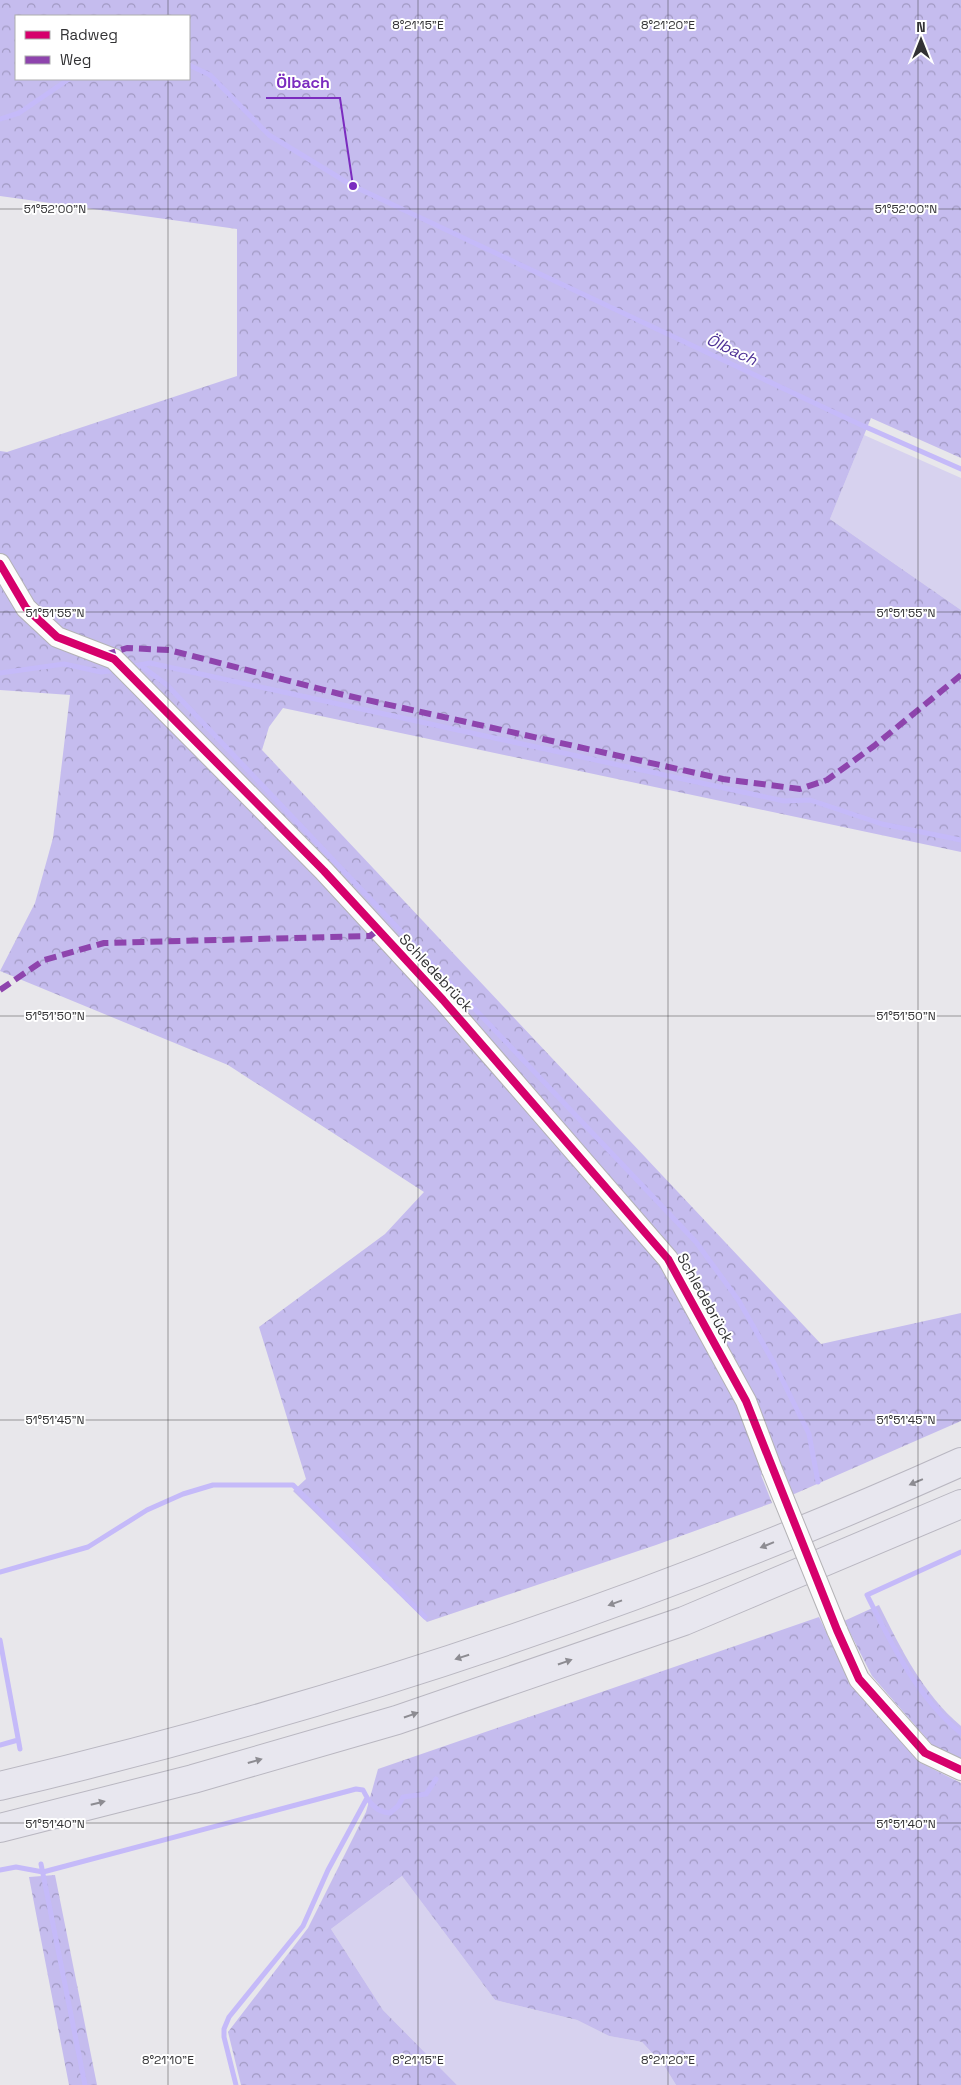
<svg xmlns="http://www.w3.org/2000/svg" width="961" height="2085" font-family="'Space Grotesk',sans-serif">
  <style>
    .grass { fill: #d7d2ef }
    .forest { fill: url(#forest-crowns); fill-rule: evenodd }
    .lines { fill: none; stroke-linecap: round; stroke-linejoin: round }
    .stream { stroke: #c5baf9; stroke-width: 5 }
    .street-casing { stroke: #b3b2b5; stroke-width: 22 }
    .highway-casing { stroke: #b9b7c1; stroke-width: 30 }
    .street { stroke: #fcfbfc; stroke-width: 20 }
    .highway { stroke: #e8e7ef; stroke-width: 28 }
    .street-bridge-casing { stroke: #b3b2b5; stroke-width: 22; stroke-linecap: butt }
    .street-bridge { stroke: #fcfbfc; stroke-width: 20 }
    .quiet { stroke: #8e44ad; stroke-width: 6; stroke-dasharray: 12 6; stroke-linecap: butt }
    .cycleway-casing { stroke: #fff; stroke-width: 11 }
    .cycleway { stroke: #d6006c; stroke-width: 8 }
    .oneway { fill: #8d8c92 }
    .ticks { fill: none; stroke: #323234; stroke-width: 1; stroke-opacity: 0.45 }
    .labels { text-anchor: middle; stroke-width: 4; stroke-linejoin: round; paint-order: stroke }
    .street-label { font-size: 15px; fill: #323234; stroke: #fff }
    .water-label { font-size: 16px; font-style: italic; fill: #503397; stroke: #fff }
    .ticks-label { font-size: 12px; text-anchor: middle; fill: #323234; stroke: #fff; stroke-width: 4; stroke-linejoin: round; paint-order: stroke }
    .leader { fill: none; stroke: #7b2cbf; stroke-width: 2 }
    .callout-dot { fill: #7b2cbf; stroke: #fff; stroke-width: 2 }
    .callout-label { font-size: 16px; text-anchor: middle; font-weight: bold; fill: #7b2cbf; stroke: #fff; stroke-width: 4; stroke-linejoin: round; paint-order: stroke }
  </style>
  <defs>
    <pattern id="forest-crowns" width="20" height="18" patternUnits="userSpaceOnUse" patternTransform="scale(1.25)"><rect width="20" height="18" fill="#c5bcee"/><path d="M2 6a3 3 0 1 1 6 0M12 15a3 3 0 1 1 6 0" fill="none" stroke="#a199c2"/></pattern>
  </defs>
  <rect width="100%" height="100%" fill="#e8e7eb"/>
  <path class="grass" d="M864 435 961 478V610L830 519Z
    M402 1876 495 2000 577 2020 609 2036 642 2042 665 2067 676 2085H457L383 2010 331 1929Z"/>
  <path class="forest" d="M0 0H961V458L871 418 830 519 961 610V852L283 708 269 727 262 750 821 1344 961 1313V1421L792 1495 781 1467 761 1475 772 1503 656 1545 427 1622 293 1491 306 1479 259 1327 385 1234 424 1192 228 1065 0 971 35 903 53 838 70 695 0 690V451L7 452 237 376V229L0 196ZM16 16H189V79H16Z
    M879 1605C901 1649 923 1694 961 1726V1761L934 1747 872 1676 844 1621Z
    M819 1617 852 1685 921 1763 961 1783V2085H676L665 2067 642 2042 609 2036 577 2020 495 2000 402 1876 331 1929 383 2010 457 2085H241L228 2032 308 1928 366 1812 378 1769Z
    M55 1875 97 2085H69L29 1877Z"/>
  <g class="lines">
    <path class="stream" d="M189 65 210 75 269 135 353 186 859 424 961 469
      M0 119 19 113 69 79
      M140 665 167 685 696 1242 739 1301 775 1365 809 1434 818 1482
      M134 666 150 663 784 801 810 800 882 824 961 840
      M0 673 64 664 101 672 110 671
      M961 1552 867 1595C892 1645 917 1697 961 1733
      M0 1572 88 1547 147 1510 183 1494 213 1485H293L425 1617
      M0 1640 20 1749
      M0 1745 18 1740
      M41 1864 85 2085
      M0 1870 16 1867 43 1872 356 1789 363 1790C369 1802 375 1812 390 1813L398 1806 403 1797 426 1794 436 1779
      M236 2085 224 2037V2029L229 2017 303 1926 328 1870 367 1798"/>
    <g class="street-casing">
      <path id="street" d="M0 564 26 608 57 637 114 659 324 871 443 1000 668 1259 746 1401 772 1470
        M837 1630 859 1679 925 1753 961 1770"/>
    </g>
    <g class="highway-casing">
      <path id="highway" d="M0 1786C330 1708 652 1601 961 1462
        M0 1828 193 1779 397 1720 684 1621 961 1504"/>
    </g>
    <use href="#street" class="street"/>
    <use href="#highway" class="highway"/>
    <g class="street-bridge-casing">
      <path id="street-bridge" d="M772 1470 837 1630"/>
    </g>
    <use href="#street-bridge" class="street-bridge"/>
    <path class="quiet" d="M104 655 127 648 169 650 340 694 723 779 800 789 827 780 874 746 961 675
      M0 990 44 960 104 943 370 936 378 930"/>
    <g class="cycleway-casing">
      <path id="cycleway" d="M0 564 26 608 57 637 114 659 324 871 443 1000 668 1259 746 1401 837 1630 859 1679 925 1753 961 1770"/>
    </g>
    <use href="#cycleway" class="cycleway"/>
  </g>
  <defs><path id="oneway-solid" d="M-6-.8H1V-3.2L6.5 0L1 3.2V.8H-6Z" transform="scale(1.25)"/></defs>
  <g class="oneway">
    <use href="#oneway-solid" transform="translate(916 1482) rotate(157)"/>
    <use href="#oneway-solid" transform="translate(767 1545) rotate(158)"/>
    <use href="#oneway-solid" transform="translate(615 1603) rotate(160)"/>
    <use href="#oneway-solid" transform="translate(462 1657) rotate(162)"/>
    <use href="#oneway-solid" transform="translate(565 1662) rotate(-19)"/>
    <use href="#oneway-solid" transform="translate(411 1715) rotate(-19)"/>
    <use href="#oneway-solid" transform="translate(255 1761) rotate(-16)"/>
    <use href="#oneway-solid" transform="translate(98 1803) rotate(-14)"/>
  </g>
  <path class="ticks" d="M168 0V16M418 0V2085M668 0V2085M918 0V2085M168 79V2085M0 209H961M0 612H961M0 1016H961M0 1420H961M0 1823H961"/>
  <g class="labels">
    <g class="street-label">
      <text transform="translate(436 973) rotate(47)" y="5">Schledebrück</text>
      <text transform="translate(705 1298) rotate(61)" y="5">Schledebrück</text>
    </g>
    <g class="water-label">
      <text transform="translate(732 349) rotate(25)" y="6">Ölbach</text>
    </g>
  </g>
  <g class="ticks-label">
    <text x="418" y="29">8°21'15"E</text>
    <text x="668" y="29">8°21'20"E</text>
    <text x="55" y="213">51°52'00"N</text>
    <text x="906" y="213">51°52'00"N</text>
    <text x="55" y="617">51°51'55"N</text>
    <text x="906" y="617">51°51'55"N</text>
    <text x="55" y="1020">51°51'50"N</text>
    <text x="906" y="1020">51°51'50"N</text>
    <text x="55" y="1424">51°51'45"N</text>
    <text x="906" y="1424">51°51'45"N</text>
    <text x="55" y="1828">51°51'40"N</text>
    <text x="906" y="1828">51°51'40"N</text>
    <text x="168" y="2064">8°21'10"E</text>
    <text x="418" y="2064">8°21'15"E</text>
    <text x="668" y="2064">8°21'20"E</text>
  </g>
  <path class="leader" d="M353 186L340 98H266"/>
  <circle class="callout-dot" cx="353" cy="186" r="5"/>
  <g class="callout-label">
    <text x="303" y="88">Ölbach</text>
  </g>
  <rect x="15" y="15" width="175" height="65" fill="#ffffff" stroke="#adadae"/>
  <rect x="25" y="31" width="25" height="8" fill="#d6006c" stroke="#adadae"/>
  <text x="60" y="40" font-size="15" fill="#323234">Radweg</text>
  <rect x="25" y="56" width="25" height="8" fill="#8e44ad" stroke="#adadae"/>
  <text x="60" y="65" font-size="15" fill="#323234">Weg</text>
  <g transform="translate(921 40)" stroke="#ffffff" stroke-width="4" paint-order="stroke">
  <path d="M0-4L9 19L0 12L-9 19Z" fill="#323234"/>
  <text y="-8" font-size="14" font-weight="bold" text-anchor="middle" fill="#323234">N</text>
  </g>
</svg>
